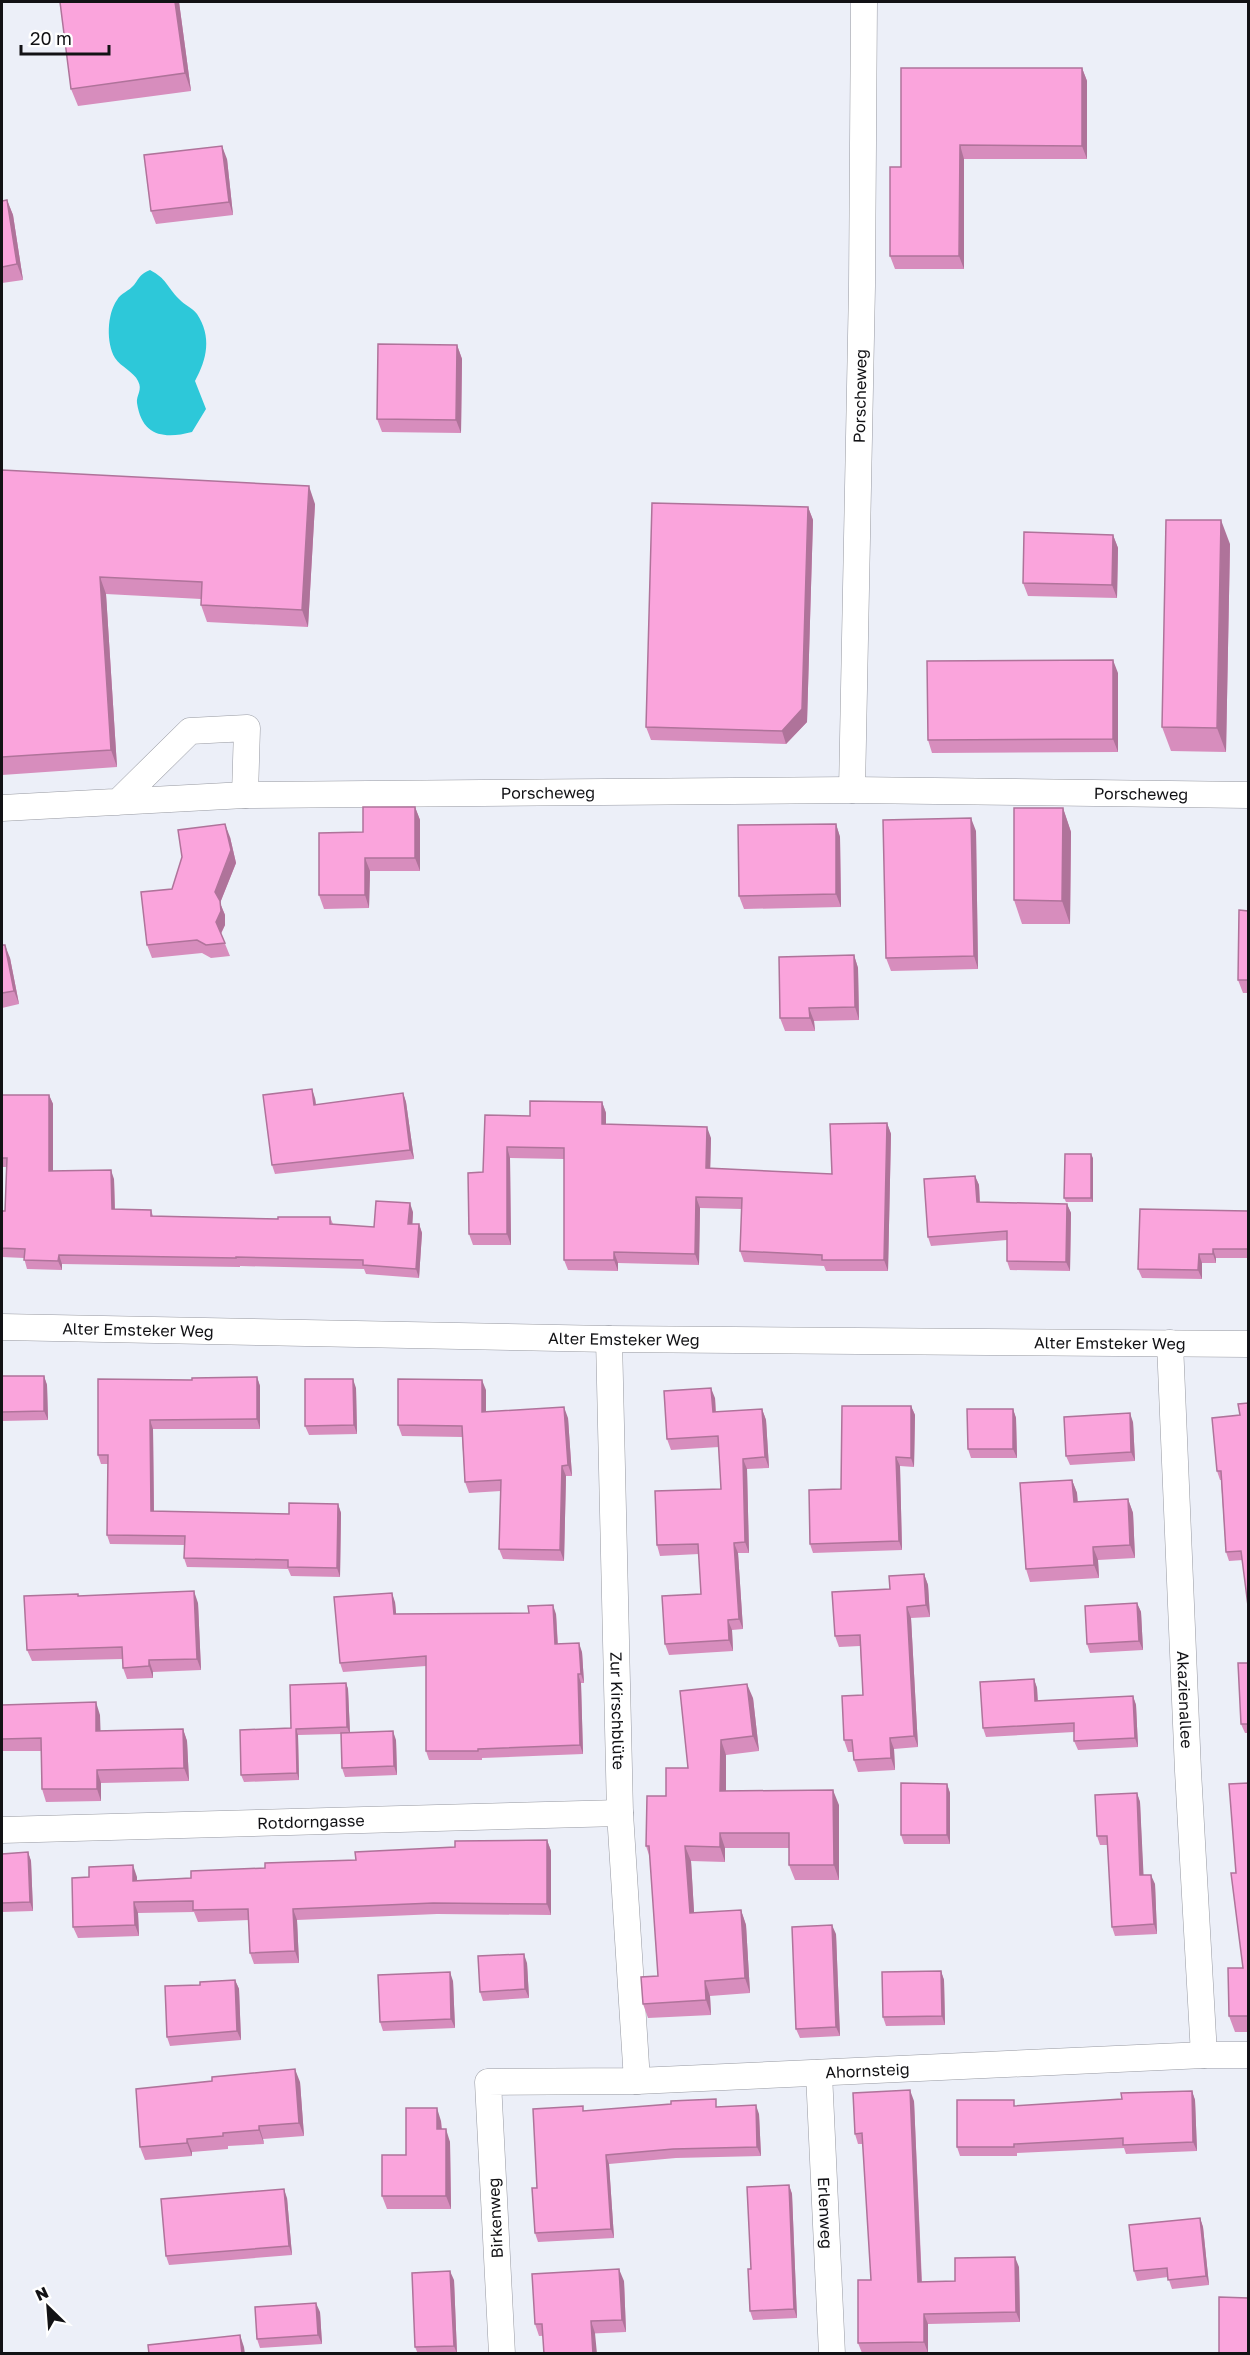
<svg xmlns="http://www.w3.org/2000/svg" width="1250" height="2355" font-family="'Golos Text',sans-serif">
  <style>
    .water { fill: #2dc8d9 }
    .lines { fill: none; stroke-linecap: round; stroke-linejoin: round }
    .street-casing { stroke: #9799a1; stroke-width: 27 }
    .street { stroke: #fff; stroke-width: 26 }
    .wall { fill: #d78dbd }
    .shaded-wall { fill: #af739a }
    .building { fill: #faa4dc; stroke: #af739a; stroke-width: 1.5 }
    .labels { text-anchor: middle; stroke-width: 5; stroke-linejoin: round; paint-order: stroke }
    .street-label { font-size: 16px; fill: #121215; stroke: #fff }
  </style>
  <rect width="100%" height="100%" fill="#eceff8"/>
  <path class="water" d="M150 270C167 279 166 286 179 299 184 305 193 308 197 314 212 337 207 359 195 381L206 409 192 432C165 439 142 437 137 403 136 395 143 390 138 381 134 372 121 367 115 358 106 343 107 314 117 300 121 293 129 291 134 285 140 277 140 274 150 270Z"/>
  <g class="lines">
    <g class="street-casing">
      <g id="street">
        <path id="s1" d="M852 790 862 286 864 2"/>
        <path id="s2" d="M245 795 852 790 1248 795"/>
        <path d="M2 808 245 795 247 728 190 731 118 802"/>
        <path id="s3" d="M2 1327 609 1339 1248 1344"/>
        <path id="s4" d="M609 1339 620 1813 637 2081"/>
        <path id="s5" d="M1170 1343 1188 1771 1204 2055"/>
        <path id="s6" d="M2 1830 620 1813"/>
        <path id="s7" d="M819 2073 832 2354"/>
        <path id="s8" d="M502 2354 488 2082 637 2081 1204 2055H1248"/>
      </g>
    </g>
    <use href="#street" class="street"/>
  </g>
  <path class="wall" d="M179 2 191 91 78 106 71 89Z
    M1082 68 1087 81V159H964V269H895L890 256 901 167Z
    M227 159 233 215 156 224 151 211Z
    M7 200 13 215 23 280 2 283V201Z
    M457 345 462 359 461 433 382 432 377 419Z
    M2 470 315 504 308 627 207 622 201 605V599L106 594 117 767 2 775Z
    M808 507 813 520 807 722 786 744 651 740 646 727Z
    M1113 535 1118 548 1117 598 1028 596 1023 583Z
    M1230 544 1226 752 1171 751 1162 727Z
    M1118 673V752L932 753 928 740Z
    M415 807 420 820V871H370L369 908 324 909 319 895 363 832Z
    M1063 808 1071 832 1070 924H1022L1014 900Z
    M836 824 840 837 841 907 744 909 739 896Z
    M976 831 978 969 891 971 886 958Z
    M230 837 236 863 220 903 225 915V925L221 934 230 956 211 958 202 953 152 958 147 945 172 889Z
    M1248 911V993H1243L1238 980Z
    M2 945 10 958 19 1004 2 1008Z
    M854 955 858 968 859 1020 814 1021 815 1031H785L780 1018Z
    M403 1093 406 1102 414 1159 275 1174 272 1165 315 1098 316 1105Z
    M2 1095H49L53 1104V1171L114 1179 115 1209 151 1210 153 1216 278 1219 330 1217 333 1224 374 1227 413 1212 412 1224H419L422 1233 419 1278 366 1274 364 1269 240 1266V1267L62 1264V1270L27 1269 24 1258 2 1257V1211H5L7 1167H2Z
    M602 1102 606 1113V1124L711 1138 710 1168 832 1174 887 1123 891 1134 888 1271H826L824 1266 744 1262 740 1251 742 1209 700 1208 699 1265 618 1263V1271L568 1270 564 1260V1159L510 1158 511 1245H473L469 1234 483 1172 530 1116Z
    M1093 1158V1202H1066L1064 1198Z
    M975 1176 979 1185 980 1202 1067 1204 1071 1213 1070 1271 1010 1270 1007 1261V1240L931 1246 928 1237Z
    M1248 1191V1258H1216V1263H1202V1279L1142 1278 1138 1269 1248 1211Z
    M2 1376H44L47 1385 48 1420 2 1421Z
    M257 1377 260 1386V1429H153L154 1511 289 1514 338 1504 341 1513 340 1577 291 1576 288 1569 187 1567 184 1558V1545L110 1544 107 1535 108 1464H101L98 1455 192 1380Z
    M356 1388 357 1434 309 1435 305 1426Z
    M486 1390V1412L568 1418 572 1476H566L564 1561 503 1559 499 1549 501 1491 469 1493 465 1482 462 1437 402 1436 398 1425Z
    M715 1398 716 1412 762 1409 766 1420 769 1468 747 1469 749 1553H738L743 1629 732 1630 733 1651 669 1655 665 1644 701 1594 699 1554 660 1556 657 1545 721 1489 719 1447 671 1450 667 1439Z
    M1248 1403 1243 1560 1229 1561 1226 1552 1221 1480H1220L1217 1471 1240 1415Z
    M911 1406 915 1415 914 1467 900 1466 902 1550 813 1553 810 1544 841 1489Z
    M1013 1409 1016 1418 1017 1458H971L968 1449Z
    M1133 1422 1135 1461 1070 1465 1066 1456Z
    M1072 1480 1077 1493 1078 1502 1128 1499 1133 1513 1135 1558 1098 1560 1099 1578 1030 1582 1026 1569Z
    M924 1574 928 1585 930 1617 911 1618 918 1747 894 1749 895 1770 858 1772 854 1760 853 1752H848L844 1740 863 1695 860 1646 839 1647 835 1636 890 1589Z
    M78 1596 198 1603 201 1670 153 1672V1678L127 1679 123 1668V1659L32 1661 27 1650Z
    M395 1602 396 1614H556L558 1644 582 1652 584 1683H581L583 1754 482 1758V1760H429L426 1751V1666L343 1672 340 1663Z
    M1137 1603 1141 1612 1143 1650 1090 1653 1087 1644Z
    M1248 1663V1733H1245L1241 1724Z
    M1034 1679 1037 1688 1038 1701 1133 1696 1136 1705 1138 1747 1078 1750 1074 1741V1732L986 1737 983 1728Z
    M346 1683 348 1689 350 1732 396 1740 397 1775 345 1777 342 1768 341 1734 298 1735 299 1780 244 1782 241 1775 291 1728Z
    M753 1698 759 1751 726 1755V1791L839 1805V1880H795L789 1865V1848H725V1862L691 1861 694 1913 741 1910 746 1925 750 1993 710 1996 711 2015 648 2018 643 2004 658 1976 650 1858 646 1846 666 1796 688 1768Z
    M2 1705 100 1715V1731L183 1729 187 1741 189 1781 101 1783V1801L46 1802 42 1789 41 1751H2Z
    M1248 1783V2032H1235L1229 2016 1243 1968 1236 1873Z
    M947 1784 950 1793V1844H904L901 1835Z
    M1137 1793 1140 1802 1143 1875 1155 1884 1157 1934 1115 1936 1112 1927 1108 1845H1100L1097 1836Z
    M547 1840 551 1851V1915L437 1914 297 1920 299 1963 254 1964 250 1953 249 1920 198 1922 194 1912 138 1913 139 1936 78 1938 73 1927 89 1877H137V1880L191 1878 265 1868 356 1860 455 1847Z
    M28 1852 31 1861 33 1911 2 1912V1854Z
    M836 1934 840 2036 800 2038 796 2029Z
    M527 1963 529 1998 483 2001 480 1992Z
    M941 1971 944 1980 945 2025 886 2026 883 2017Z
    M235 1980 239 1989 241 2040 170 2046 167 2037 200 1985Z
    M453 1981 455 2028 383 2031 380 2022Z
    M300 2082 304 2136 263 2139 264 2144 228 2146V2149L192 2152V2156L145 2160 140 2147Z
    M1192 2091 1195 2100 1197 2151 1126 2154 1124 2148 1017 2153V2156H960L957 2147 1016 2106 1122 2099Z
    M914 2101 922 2282 955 2281 1019 2267 1020 2322 928 2324V2353H862L858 2343 871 2280 863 2144H858L855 2134Z
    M719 2107 759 2114 761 2156 676 2158 609 2164 614 2238 538 2242 535 2233 537 2188 584 2111Z
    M441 2121 442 2129 450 2142 451 2209H387L382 2196 406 2155Z
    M789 2185 792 2194 797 2318 753 2320 750 2311Z
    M287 2198 292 2255 169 2265 166 2256Z
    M1200 2218 1203 2227 1209 2285 1172 2289 1168 2277 1137 2281 1134 2271Z
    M454 2280 457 2354H418L415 2347Z
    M624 2281 626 2332 539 2336 535 2324Z
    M320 2312 322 2344 260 2348 257 2339Z"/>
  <path class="shaded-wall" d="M175 2H179L191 91 185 73Z
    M1082 68 1087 81V159L1082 146Z
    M960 145 964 159V269L959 256Z
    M222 146 227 159 233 215 229 202Z
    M7 200 13 215 23 280 17 264Z
    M457 345 462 359 461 433 456 420Z
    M309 486 315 504 308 627 302 610Z
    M808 507 813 520 807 722 786 744 782 731Z
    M1221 520 1230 544 1226 752 1217 728Z
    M1113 535 1118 548 1117 598 1112 585Z
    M100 577 106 594 117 767 111 750Z
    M1113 660 1118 673V752L1113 739Z
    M415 807 420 820V871L415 858Z
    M1063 808 1071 832 1070 924 1062 901Z
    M971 818 976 831 978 969 974 956Z
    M225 824 230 837 236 863 220 903 225 915V925L220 935 216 922 215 892Z
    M836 824 840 837 841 907 836 894Z
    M365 858 370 871 369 908 365 895Z
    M5 945 10 958 19 1004 14 991Z
    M854 955 858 968 859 1020 855 1007Z
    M809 1008 814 1021 815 1031 810 1018Z
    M312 1089 315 1098 317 1114 314 1105Z
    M403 1093 406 1102 414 1159 410 1150Z
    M49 1095 53 1104V1180L49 1171Z
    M602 1102 606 1113V1135L602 1124Z
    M887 1123 891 1134 888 1271 884 1260Z
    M707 1127 711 1138 710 1179 706 1168Z
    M507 1147 510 1158 511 1245 507 1234Z
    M1091 1154 1093 1158V1202L1091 1198Z
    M111 1170 114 1179 115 1218 112 1209Z
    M975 1176 979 1185 980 1211 977 1202Z
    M696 1197 700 1208 699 1265 695 1254Z
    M410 1203 413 1212 412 1233 408 1224Z
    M1067 1204 1071 1213 1070 1271 1066 1262Z
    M419 1224 422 1233 419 1278 416 1269Z
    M1213 1249 1216 1258V1263L1213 1254Z
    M614 1252 618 1263V1271L614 1260Z
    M1199 1254 1202 1263V1279L1198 1270Z
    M59 1255 62 1264V1270L58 1261Z
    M44 1376 47 1385 48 1420 44 1411Z
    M257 1377 260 1386V1429L257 1419Z
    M353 1379 356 1388 357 1434 354 1425Z
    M482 1380 486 1390V1423L482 1412Z
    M711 1388 715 1398 716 1423 713 1412Z
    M911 1406 915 1415 914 1467 911 1458Z
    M564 1407 568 1418 572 1476 568 1465Z
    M762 1409 766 1420 769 1468 765 1457Z
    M1013 1409 1016 1418 1017 1458 1013 1449Z
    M1130 1413 1133 1422 1135 1461 1131 1452Z
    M150 1420 153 1429 154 1520 151 1511Z
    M896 1457 900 1466 902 1550 899 1541Z
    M743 1459 747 1469 749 1553 745 1542Z
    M562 1466 566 1476 564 1561 560 1550Z
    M1072 1480 1077 1493 1078 1516 1074 1502Z
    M1128 1499 1133 1513 1135 1558 1130 1545Z
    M338 1504 341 1513 340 1577 337 1568Z
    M734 1543 738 1553 743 1629 739 1619Z
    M1093 1547 1098 1560 1099 1578 1094 1565Z
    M924 1574 928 1585 930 1617 926 1605Z
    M194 1591 198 1603 201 1670 197 1659Z
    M392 1593 395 1602 397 1623 394 1614Z
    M1137 1603 1141 1612 1143 1650 1139 1641Z
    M553 1605 556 1614 558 1653 555 1644Z
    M907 1607 911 1618 918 1747 914 1736Z
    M728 1620 732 1630 733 1651 729 1640Z
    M579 1643 582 1652 584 1683 581 1674Z
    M149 1660 153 1672V1678L149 1666Z
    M578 1674 581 1683 583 1754 580 1745Z
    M1034 1679 1037 1688 1038 1710 1035 1701Z
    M346 1683 348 1689 350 1734 347 1727Z
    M747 1684 753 1698 759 1751 753 1736Z
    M1133 1696 1136 1705 1138 1747 1135 1738Z
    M96 1702 100 1715 101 1744 96 1731Z
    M183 1729 187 1741 189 1781 184 1768Z
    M296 1729 298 1735 299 1780 297 1773Z
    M393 1731 396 1740 397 1775 394 1766Z
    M890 1738 894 1749 895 1770 891 1758Z
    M721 1740 726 1755V1806L720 1791Z
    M97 1770 101 1783V1801L97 1789Z
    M947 1784 950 1793V1844L947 1835Z
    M833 1790 839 1805V1880L834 1865Z
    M1137 1793 1140 1802 1144 1884 1140 1875Z
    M720 1833 725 1848V1862L720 1847Z
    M547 1840 551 1851V1915L547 1904Z
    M685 1846 691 1861 695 1928 690 1913Z
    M28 1852 31 1861 33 1911 30 1902Z
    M133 1865 137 1877V1892L133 1881Z
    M1151 1875 1155 1884 1157 1934 1154 1924Z
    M134 1902 138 1913 139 1936 135 1925Z
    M293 1909 297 1920 299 1963 295 1951Z
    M741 1910 746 1925 750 1993 745 1978Z
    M832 1925 836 1934 840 2036 836 2027Z
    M524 1954 527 1963 529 1998 525 1989Z
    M941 1971 944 1980 945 2025 942 2016Z
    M450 1972 453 1981 455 2028 451 2019Z
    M235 1980 239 1989 241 2040 237 2031Z
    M705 1981 710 1996 711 2015 706 2000Z
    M295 2069 300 2082 304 2136 299 2123Z
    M910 2090 914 2101 922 2292 918 2282Z
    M1192 2091 1195 2100 1197 2151 1193 2142Z
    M756 2105 759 2114 761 2156 757 2147Z
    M437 2108 441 2121 442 2143 437 2129Z
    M259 2126 263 2139 264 2144 259 2130Z
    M446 2129 450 2142 451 2209 446 2196Z
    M187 2139 192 2152V2156L187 2143Z
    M606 2155 609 2164 614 2238 611 2229Z
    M789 2185 792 2194 797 2318 794 2309Z
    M284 2189 287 2198 292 2255 289 2246Z
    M1200 2218 1203 2227 1209 2285 1206 2276Z
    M1015 2257 1019 2267 1020 2322 1016 2312Z
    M619 2269 624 2281 626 2332 622 2320Z
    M450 2271 454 2280 457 2354 454 2346Z
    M316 2303 320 2312 322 2344 318 2335Z
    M924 2314 928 2324V2353L924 2342Z
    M591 2321 595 2333 597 2354H593Z
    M240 2335 244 2347 245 2354H242Z"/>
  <path class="building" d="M60 2H175L185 73 71 89Z
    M901 68H1082V146L960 145 959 256H890V167H901Z
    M222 146 229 202 151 211 144 155Z
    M7 200 17 264 2 267V201Z
    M378 344 457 345 456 420 377 419Z
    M2 470 309 486 302 610 201 605 202 582 100 577 111 750 2 757Z
    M652 503 808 507 802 709 782 731 646 727Z
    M1166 520H1221L1217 728 1162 727Z
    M1024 532 1113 535 1112 585 1023 583Z
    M1113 660V739L928 740 927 661Z
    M363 807H415V858H365V895H319V833L363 832Z
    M1014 808H1063L1062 901 1014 900Z
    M971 818 974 956 886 958 883 820Z
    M225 824 231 850 215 892 220 901 221 911 216 922 225 943 206 945 197 940 147 945 141 892 172 889 182 857 178 830Z
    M836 824V894L739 896 738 825Z
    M1239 910 1248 911V980H1238Z
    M2 945H5L14 991 2 993Z
    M854 955 855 1007 809 1008 810 1018H780L779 957Z
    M312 1089 314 1105 403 1093 410 1150 272 1165 263 1095Z
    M2 1095H49V1171L111 1170 112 1209 151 1210V1216L278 1219V1217H330V1224L374 1227 376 1201 410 1203 408 1224H419L416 1269 363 1265V1260L236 1257V1258L59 1255 58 1261 24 1260 25 1249 2 1248V1211H5L7 1158H2Z
    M530 1101 602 1102V1124L707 1127 706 1168 832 1174 830 1124 887 1123 884 1260H822V1255L740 1251 742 1198 696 1197 695 1254 614 1252V1260H564V1148L507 1147V1234H469L468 1173 483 1172 485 1115 530 1116Z
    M1065 1154H1091V1198H1064Z
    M975 1176 977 1202 1067 1204 1066 1262 1007 1261V1231L928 1237 924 1179Z
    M1248 1191V1249H1213V1254H1199L1198 1270 1138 1269 1140 1209 1248 1211Z
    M2 1376H44V1411L2 1412Z
    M257 1377V1419L150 1420 151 1511 289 1514V1503L338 1504 337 1568 288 1567V1560L184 1558 185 1536 107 1535 108 1455H98V1379L192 1380V1378Z
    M305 1379H353L354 1425 305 1426Z
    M398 1379 482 1380V1412L564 1407 568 1465 562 1466 560 1550 499 1549 501 1480 465 1482 462 1426 398 1425Z
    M711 1388 713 1412 762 1409 765 1457 743 1459 745 1542 734 1543 739 1619 728 1620 729 1640 665 1644 662 1596 701 1594 698 1544 657 1545 655 1491 721 1489 718 1436 667 1439 664 1391Z
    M1248 1403V1606L1241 1551 1226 1552 1221 1471H1217L1212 1418 1240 1415 1238 1404Z
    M842 1406H911V1458L896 1457 899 1541 810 1544 809 1490 841 1489Z
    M967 1409H1013V1449H968Z
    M1130 1413 1131 1452 1066 1456 1064 1417Z
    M1072 1480 1074 1502 1128 1499 1130 1545 1093 1547 1094 1565 1026 1569 1020 1483Z
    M924 1574 926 1605 907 1607 914 1736 890 1738 891 1758 854 1760 852 1740H844L842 1696 863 1695 860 1635 835 1636 832 1592 890 1589 889 1576Z
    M194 1591 197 1659 149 1660V1666L123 1668 122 1647 27 1650 24 1596 78 1594V1596Z
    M392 1593 394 1614 529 1613 528 1606 553 1605 555 1644 579 1643 581 1674H578L580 1745 478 1749V1751H426V1656L340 1663 334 1597Z
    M1137 1603 1139 1641 1087 1644 1085 1606Z
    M1238 1663H1248V1724H1241Z
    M1034 1679 1035 1701 1133 1696 1135 1738 1074 1741V1723L983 1728 980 1682Z
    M346 1683 347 1727 296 1729 297 1773 241 1775 240 1730 291 1728 290 1685Z
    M747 1684 753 1736 721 1740 720 1791 833 1790 834 1865H789V1833H720V1847L685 1846 690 1913 741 1910 745 1978 705 1981 706 2000 643 2004 641 1977 658 1976 649 1846H646L647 1796H666V1768H688L680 1691Z
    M96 1702V1731L183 1729 184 1768 97 1770V1789H42L41 1738 2 1739V1705Z
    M393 1731 394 1766 342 1768 341 1733Z
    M901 1783 947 1784V1835H901Z
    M1248 1783V2016H1229L1228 1968H1243L1231 1873H1236L1229 1784Z
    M1137 1793 1140 1875H1151L1154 1924 1112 1927 1107 1836H1097L1095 1795Z
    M547 1840V1904L433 1903 293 1909 295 1951 250 1953 248 1909 193 1910V1901L134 1902 135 1925 73 1927 72 1878 89 1877V1867L133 1865V1881L191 1878V1871L265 1868V1863L356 1860 355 1852 455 1847V1841Z
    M28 1852 30 1902 2 1903V1854Z
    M832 1925 836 2027 796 2029 792 1927Z
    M524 1954 525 1989 480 1992 478 1956Z
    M941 1971 942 2016 883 2017 882 1972Z
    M450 1972 451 2019 380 2022 378 1975Z
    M235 1980 237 2031 167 2037 165 1986 200 1985V1982Z
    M295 2069 299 2123 259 2126V2130L223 2133V2136L187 2139V2143L140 2147 136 2089 212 2081V2077Z
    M910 2090 918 2282 955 2281V2258L1015 2257 1016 2312 924 2314V2342L858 2343V2280H871L862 2133 855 2134 853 2093Z
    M1192 2091 1193 2142 1123 2145V2138L1014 2144V2147H957V2100H1014V2106L1122 2099 1121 2093Z
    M716 2099V2107L756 2105 757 2147 673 2149 606 2155 611 2229 535 2233 532 2188H537L533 2109 583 2106V2111L671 2104V2101Z
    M406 2108H437V2129H446V2196H382V2155H406Z
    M789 2185 794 2309 750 2311 748 2269H751L747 2187Z
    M284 2189 289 2246 166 2256 161 2199Z
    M1200 2218 1206 2276 1168 2280 1167 2268 1134 2271 1129 2225Z
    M619 2269 622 2320 591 2321 593 2354H544L542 2324H535L532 2274Z
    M450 2271 454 2346 415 2347 412 2273Z
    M1219 2297 1248 2298V2354H1219Z
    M316 2303 318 2335 257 2339 255 2307Z
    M240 2335 242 2354H149L148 2345Z"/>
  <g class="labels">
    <g class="street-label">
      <text dy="6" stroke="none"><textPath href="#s1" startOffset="394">Porscheweg</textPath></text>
      <text dy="6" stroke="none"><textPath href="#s2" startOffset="303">Porscheweg</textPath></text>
      <text dy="6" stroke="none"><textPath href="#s2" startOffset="896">Porscheweg</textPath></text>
      <text dy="6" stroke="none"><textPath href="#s3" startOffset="136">Alter Emsteker Weg</textPath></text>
      <text dy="6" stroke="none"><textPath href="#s3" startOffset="622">Alter Emsteker Weg</textPath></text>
      <text dy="6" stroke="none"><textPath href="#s3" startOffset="1108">Alter Emsteker Weg</textPath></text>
      <text dy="6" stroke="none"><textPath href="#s5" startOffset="357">Akazienallee</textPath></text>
      <text dy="6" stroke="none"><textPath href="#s4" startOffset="372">Zur Kirschblüte</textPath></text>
      <text dy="6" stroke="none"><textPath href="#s6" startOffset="309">Rotdorngasse</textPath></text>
      <text dy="6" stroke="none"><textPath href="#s8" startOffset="652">Ahornsteig</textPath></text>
      <text dy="6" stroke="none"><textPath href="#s7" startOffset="140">Erlenweg</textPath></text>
      <text transform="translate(495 2218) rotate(-93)" y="6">Birkenweg</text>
    </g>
  </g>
  <rect width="1250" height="2355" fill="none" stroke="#121215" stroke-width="6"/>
  <g transform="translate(48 2307) rotate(335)" stroke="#ffffff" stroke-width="4.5" paint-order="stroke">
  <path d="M0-4.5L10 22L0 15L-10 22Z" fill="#121215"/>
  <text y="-9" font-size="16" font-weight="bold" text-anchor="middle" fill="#121215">N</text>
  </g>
  <path d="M21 45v9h88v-9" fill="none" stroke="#121215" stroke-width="3"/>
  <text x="30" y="45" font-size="18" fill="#121215" stroke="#ffffff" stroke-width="4.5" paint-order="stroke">20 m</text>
</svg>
